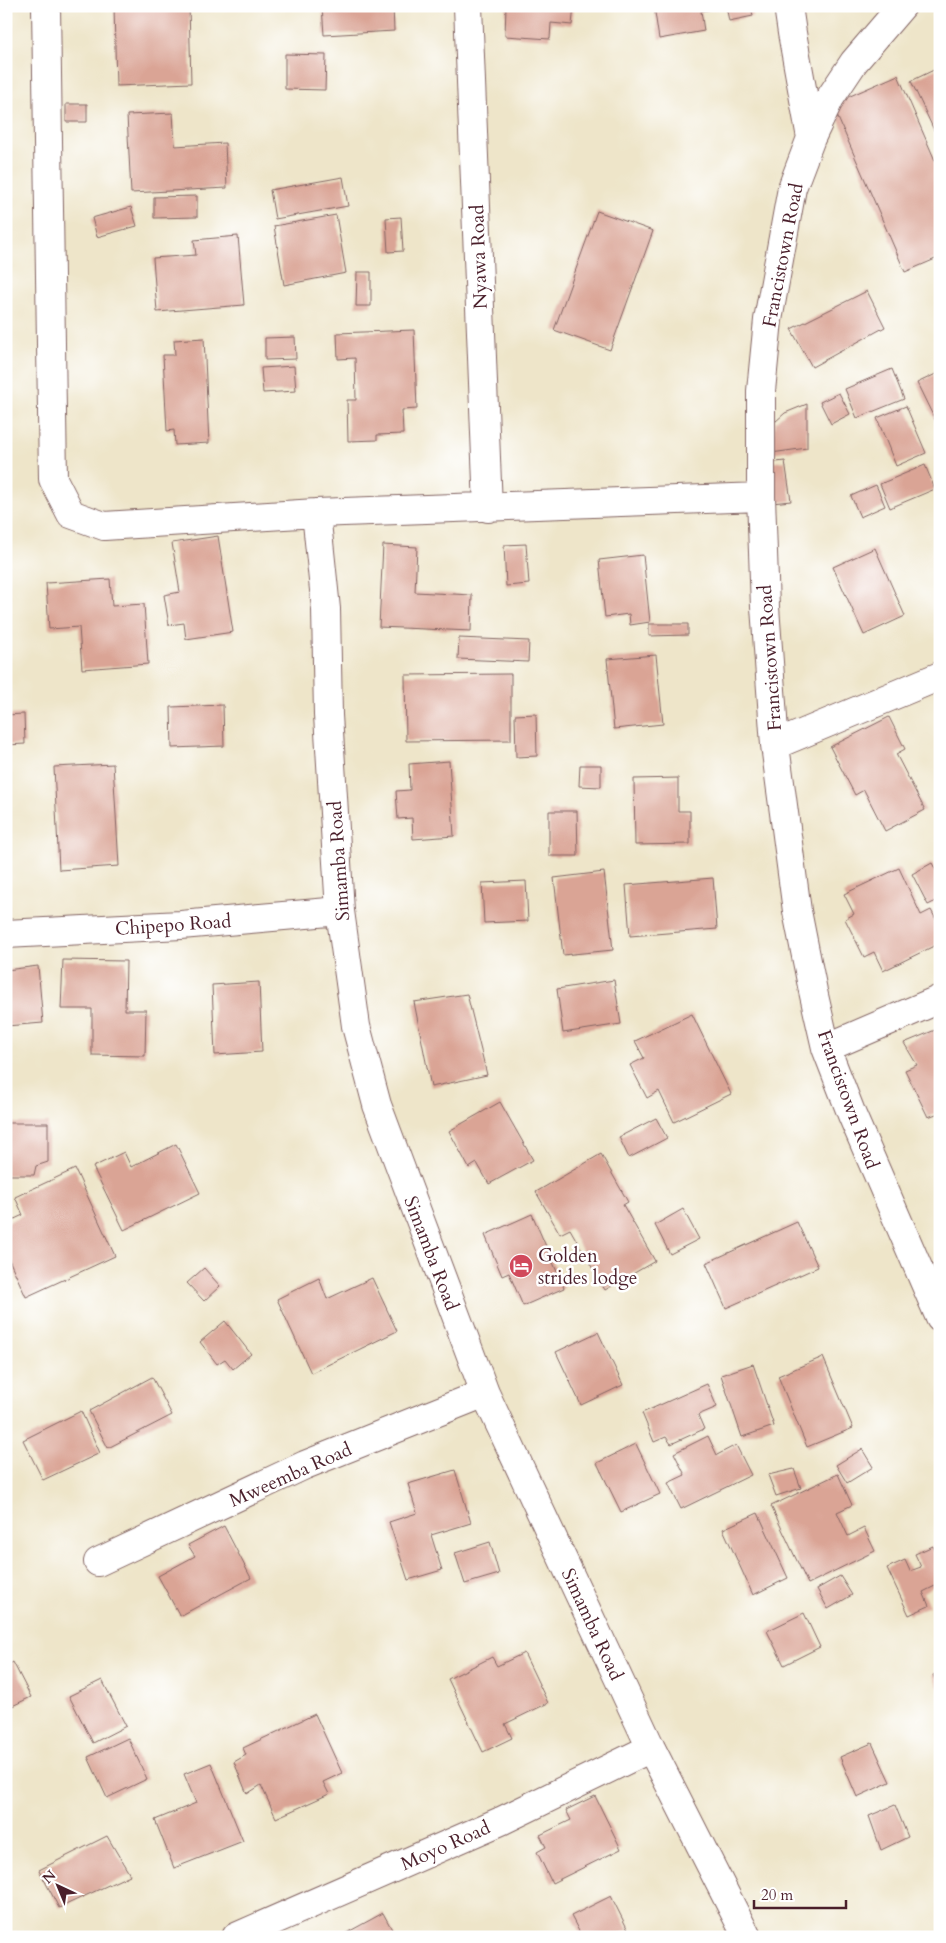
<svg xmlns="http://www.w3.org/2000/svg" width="946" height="1943" font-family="Cardo,serif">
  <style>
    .building { fill: #daa495 }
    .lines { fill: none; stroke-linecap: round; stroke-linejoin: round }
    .street-casing { stroke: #836462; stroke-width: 30 }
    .street { stroke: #fff; stroke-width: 28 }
    .labels { text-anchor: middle; stroke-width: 5; stroke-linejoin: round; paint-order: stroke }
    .street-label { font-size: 19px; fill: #4a1f2b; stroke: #fff }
    .poi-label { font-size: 19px; fill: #4a1f2b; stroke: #fff; text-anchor: start }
  </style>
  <rect width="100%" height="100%" fill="#fff"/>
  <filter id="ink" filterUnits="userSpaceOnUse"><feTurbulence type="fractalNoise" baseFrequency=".02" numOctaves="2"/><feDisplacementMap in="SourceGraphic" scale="10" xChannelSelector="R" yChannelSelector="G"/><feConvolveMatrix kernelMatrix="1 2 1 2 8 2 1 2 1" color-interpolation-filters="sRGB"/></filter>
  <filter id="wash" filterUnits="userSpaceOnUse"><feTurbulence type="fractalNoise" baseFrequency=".0096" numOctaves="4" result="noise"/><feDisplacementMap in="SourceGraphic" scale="20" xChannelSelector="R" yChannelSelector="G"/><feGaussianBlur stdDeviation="1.12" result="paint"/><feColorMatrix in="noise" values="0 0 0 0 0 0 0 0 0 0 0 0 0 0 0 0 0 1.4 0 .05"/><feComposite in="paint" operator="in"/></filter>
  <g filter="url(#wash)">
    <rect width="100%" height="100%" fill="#eee5c9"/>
    <g id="blocks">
      <path class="building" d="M114 6H189L191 83 116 86Z
        M322 6H393L394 31 324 35Z
        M506 6H574L572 25 551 23 550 39 505 36Z
        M654 6H726V7L701 11 704 31 659 39Z
        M726 6H751L753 16 729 21Z
        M285 54 326 55 325 90 285 89Z
        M940 67V143L911 81Z
        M898 75 940 172V257L905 272 832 104Z
        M66 104H87V122H66Z
        M173 113 175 146 225 143 227 188 131 193 127 115Z
        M343 177 348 206 275 219 270 190Z
        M197 196V217L154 218V197Z
        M131 207 137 226 97 237 92 218Z
        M6 210H11V247H6Z
        M597 211 653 231 610 350 554 330Z
        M336 215 346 273 284 285 274 226Z
        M401 217 403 251 388 252 386 218Z
        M238 236 244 305 157 312 153 258 196 255 194 240Z
        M357 272H371V306H356Z
        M867 291 885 327 812 367 791 329Z
        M414 330 417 409 402 410 403 434 377 435V440L348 441 347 400H356L355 358 338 359 337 333Z
        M295 337 296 359 265 360V338Z
        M204 338 209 443 175 445 174 430 167 431 163 355H175L174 340Z
        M294 366 296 391 263 393 261 368Z
        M892 369 904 399 857 418 845 389Z
        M940 372V430L917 383Z
        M839 393 850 414 831 424 820 402Z
        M807 404V448L771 453 775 422 785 413Z
        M906 406 926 453 896 466 877 418Z
        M785 461 791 501 772 503 767 463Z
        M925 465 935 489 890 508 880 484Z
        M876 485 885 506 860 517 851 496Z
        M218 536 233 632 186 639 184 623 169 625 164 595 180 592 172 543Z
        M526 544 529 584 506 586 504 545Z
        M383 545 417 547 415 592 472 595 471 631 379 627Z
        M875 548 905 616 864 635 833 567Z
        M643 555 650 622 630 625 629 614 605 617 599 560Z
        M6 576H8L11 634H6Z
        M110 579 112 606 144 604 148 664 82 669 79 627 49 629 46 583Z
        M649 624H688V635L649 636Z
        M459 638 529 641 528 662 458 659Z
        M656 655 663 724 614 729 607 659Z
        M511 674V740L406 741 405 675Z
        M223 705 224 746 172 748 171 707Z
        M24 714 25 744 6 745V715Z
        M536 714 537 756 516 757 515 715Z
        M889 717 905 749 896 754 925 810 885 831 864 790 855 795 830 747Z
        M449 761 454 836 413 839 412 818 398 819 396 791 410 790 409 764Z
        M113 764 119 866 59 870 54 767Z
        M580 765H601V787L579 786Z
        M678 778V811H690V844L635 845 634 779Z
        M549 811H577L578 856H549Z
        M932 863 940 878V899L928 905 912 874Z
        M899 868 921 915 931 910 940 927V943L883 971 874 952 864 957 845 919 854 914 844 894Z
        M604 872 613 950 563 955 554 878Z
        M713 878 717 929 630 936 626 885Z
        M526 881 528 921 484 923 482 883Z
        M63 960 126 961 125 1010H146L145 1056 92 1055V1009H61Z
        M38 966 43 1023 6 1026V970Z
        M614 980 621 1024 563 1033 557 989Z
        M259 982 262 1052 215 1055 212 985Z
        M467 994 487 1075 431 1087 414 1002Z
        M692 1014 731 1094 674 1122 659 1091 647 1098 630 1065 644 1058 635 1041Z
        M940 1028V1115L939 1113 928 1117 905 1070 917 1065 904 1043Z
        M500 1102 533 1160 489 1184 477 1163 469 1168 449 1131Z
        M656 1118 667 1138 629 1158 619 1137Z
        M6 1123H48V1162L36 1166 34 1175H6Z
        M176 1144 200 1193 124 1230 93 1167 124 1152 131 1167Z
        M601 1154 628 1202 623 1205 655 1261 605 1290 570 1229 560 1234 536 1192Z
        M75 1169 115 1256 26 1297 6 1253V1223L23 1215 15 1197Z
        M683 1209 699 1239 670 1254 655 1225Z
        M532 1214 564 1288 523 1306 509 1273 502 1276 485 1235Z
        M797 1222 818 1267 726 1308 706 1263Z
        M204 1268 220 1286 204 1301 187 1283Z
        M319 1278 327 1299 372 1278 397 1331 311 1373 277 1299Z
        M225 1321 251 1354 233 1369 225 1359 217 1364 200 1342Z
        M598 1332 623 1385 581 1405 556 1352Z
        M823 1357 853 1428 807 1447 778 1376Z
        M753 1364 774 1426 742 1437 721 1375Z
        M152 1377 172 1415 108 1448 89 1411Z
        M707 1384 717 1407 698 1415 704 1429 671 1444 666 1437 654 1442 642 1413Z
        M81 1411 100 1453 43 1480 23 1440Z
        M708 1436 717 1455 736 1445 751 1475 681 1509 668 1483 685 1475 674 1453Z
        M636 1444 660 1494 621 1512 597 1463Z
        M862 1449 873 1467 847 1483 836 1465Z
        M794 1469 801 1488 776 1496 768 1475Z
        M455 1470 471 1523 431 1535 442 1570 408 1580 389 1522 417 1513 408 1484Z
        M838 1474 852 1505 837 1512 848 1536 864 1528 875 1551 808 1584 771 1506Z
        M758 1513 788 1578 753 1595 723 1529Z
        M224 1526 251 1578 180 1616 158 1576 195 1556 188 1545Z
        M490 1542 499 1574 465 1584 455 1553Z
        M933 1546 940 1561V1596L935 1586 923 1592 929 1606 909 1615 887 1568 905 1560 910 1571 921 1567 915 1554Z
        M840 1576 852 1595 828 1609 817 1589Z
        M804 1613 820 1647 784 1665 767 1631Z
        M524 1653 548 1703 505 1724 512 1738 483 1752 448 1679 492 1657 497 1666Z
        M13 1662 31 1697 6 1709V1666Z
        M940 1672V1690L933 1675Z
        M102 1680 126 1726 93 1743 69 1696Z
        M315 1714 342 1773 323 1782 329 1794 276 1818 261 1785 247 1794 234 1762 246 1755 243 1748Z
        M128 1738 147 1779 107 1798 88 1757Z
        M872 1743 890 1782 857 1797 840 1757Z
        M211 1763 243 1841 174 1868 155 1820 196 1803 184 1774Z
        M595 1796 621 1849 552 1883 537 1852 546 1847 540 1835 571 1820 566 1810Z
        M895 1805 908 1837 881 1850 869 1816Z
        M107 1836 130 1875 59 1908 39 1870Z
        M611 1896 628 1930 613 1937H582L571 1916Z
        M383 1913 396 1937H339Z"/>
    </g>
  </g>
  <g filter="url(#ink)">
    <use href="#blocks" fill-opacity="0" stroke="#836462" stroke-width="1"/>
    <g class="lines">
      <g class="street-casing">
        <path id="street" d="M46 6 53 479 71 514 104 526 316 513 761 497
          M468 6 488 508
          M788 6 792 33 811 138
          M902 6 854 62 830 98 811 138 792 188 768 320 761 391V497L765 607 775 745 797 911 813 991 826 1048 852 1115 940 1318
          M316 513 326 609 328 715 340 911 356 1026 377 1105 485 1393 651 1748 747 1937
          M775 745 940 676
          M6 934 181 925 340 911
          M826 1048 940 999
          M98 1562 305 1465 485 1393
          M236 1937 501 1821 651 1748"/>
      </g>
      <use href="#street" class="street"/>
    </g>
  </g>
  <defs>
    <g id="hotel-disc" transform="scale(1.25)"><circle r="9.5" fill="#d1495b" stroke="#fff"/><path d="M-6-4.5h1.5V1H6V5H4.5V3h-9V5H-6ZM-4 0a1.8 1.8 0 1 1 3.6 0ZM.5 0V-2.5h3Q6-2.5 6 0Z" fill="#fff"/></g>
  </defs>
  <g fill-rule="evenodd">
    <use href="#hotel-disc" x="521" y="1266"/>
  </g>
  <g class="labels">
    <g class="street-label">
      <text transform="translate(782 255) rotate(-79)" y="7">Francistown Road</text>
      <text transform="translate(478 257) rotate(-92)" y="7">Nyawa Road</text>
      <text transform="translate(769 658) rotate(-94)" y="7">Francistown Road</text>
      <text transform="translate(338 861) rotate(-94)" y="7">Simamba Road</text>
      <text transform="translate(173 924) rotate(-4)" y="7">Chipepo Road</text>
      <text transform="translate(849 1099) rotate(70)" y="7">Francistown Road</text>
      <text transform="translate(432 1253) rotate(69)" y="7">Simamba Road</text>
      <text transform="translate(290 1474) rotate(-24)" y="7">Mweemba Road</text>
      <text transform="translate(593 1624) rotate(65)" y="7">Simamba Road</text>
      <text transform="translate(445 1845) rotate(-24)" y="7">Moyo Road</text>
    </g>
    <g class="poi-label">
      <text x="538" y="1262">Golden<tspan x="538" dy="22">strides lodge</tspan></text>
    </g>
  </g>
  <rect width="946" height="1943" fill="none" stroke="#fff" stroke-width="25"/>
  <g transform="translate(58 1886) rotate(316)" stroke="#ffffff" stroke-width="4" paint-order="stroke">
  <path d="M0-4L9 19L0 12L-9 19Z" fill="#4a1f2b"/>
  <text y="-8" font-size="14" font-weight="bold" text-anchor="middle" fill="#4a1f2b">N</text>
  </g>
  <path d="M754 1900v8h92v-8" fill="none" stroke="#4a1f2b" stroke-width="2.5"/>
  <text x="761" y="1900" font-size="15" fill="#4a1f2b" stroke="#ffffff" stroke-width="4" paint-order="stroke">20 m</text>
</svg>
